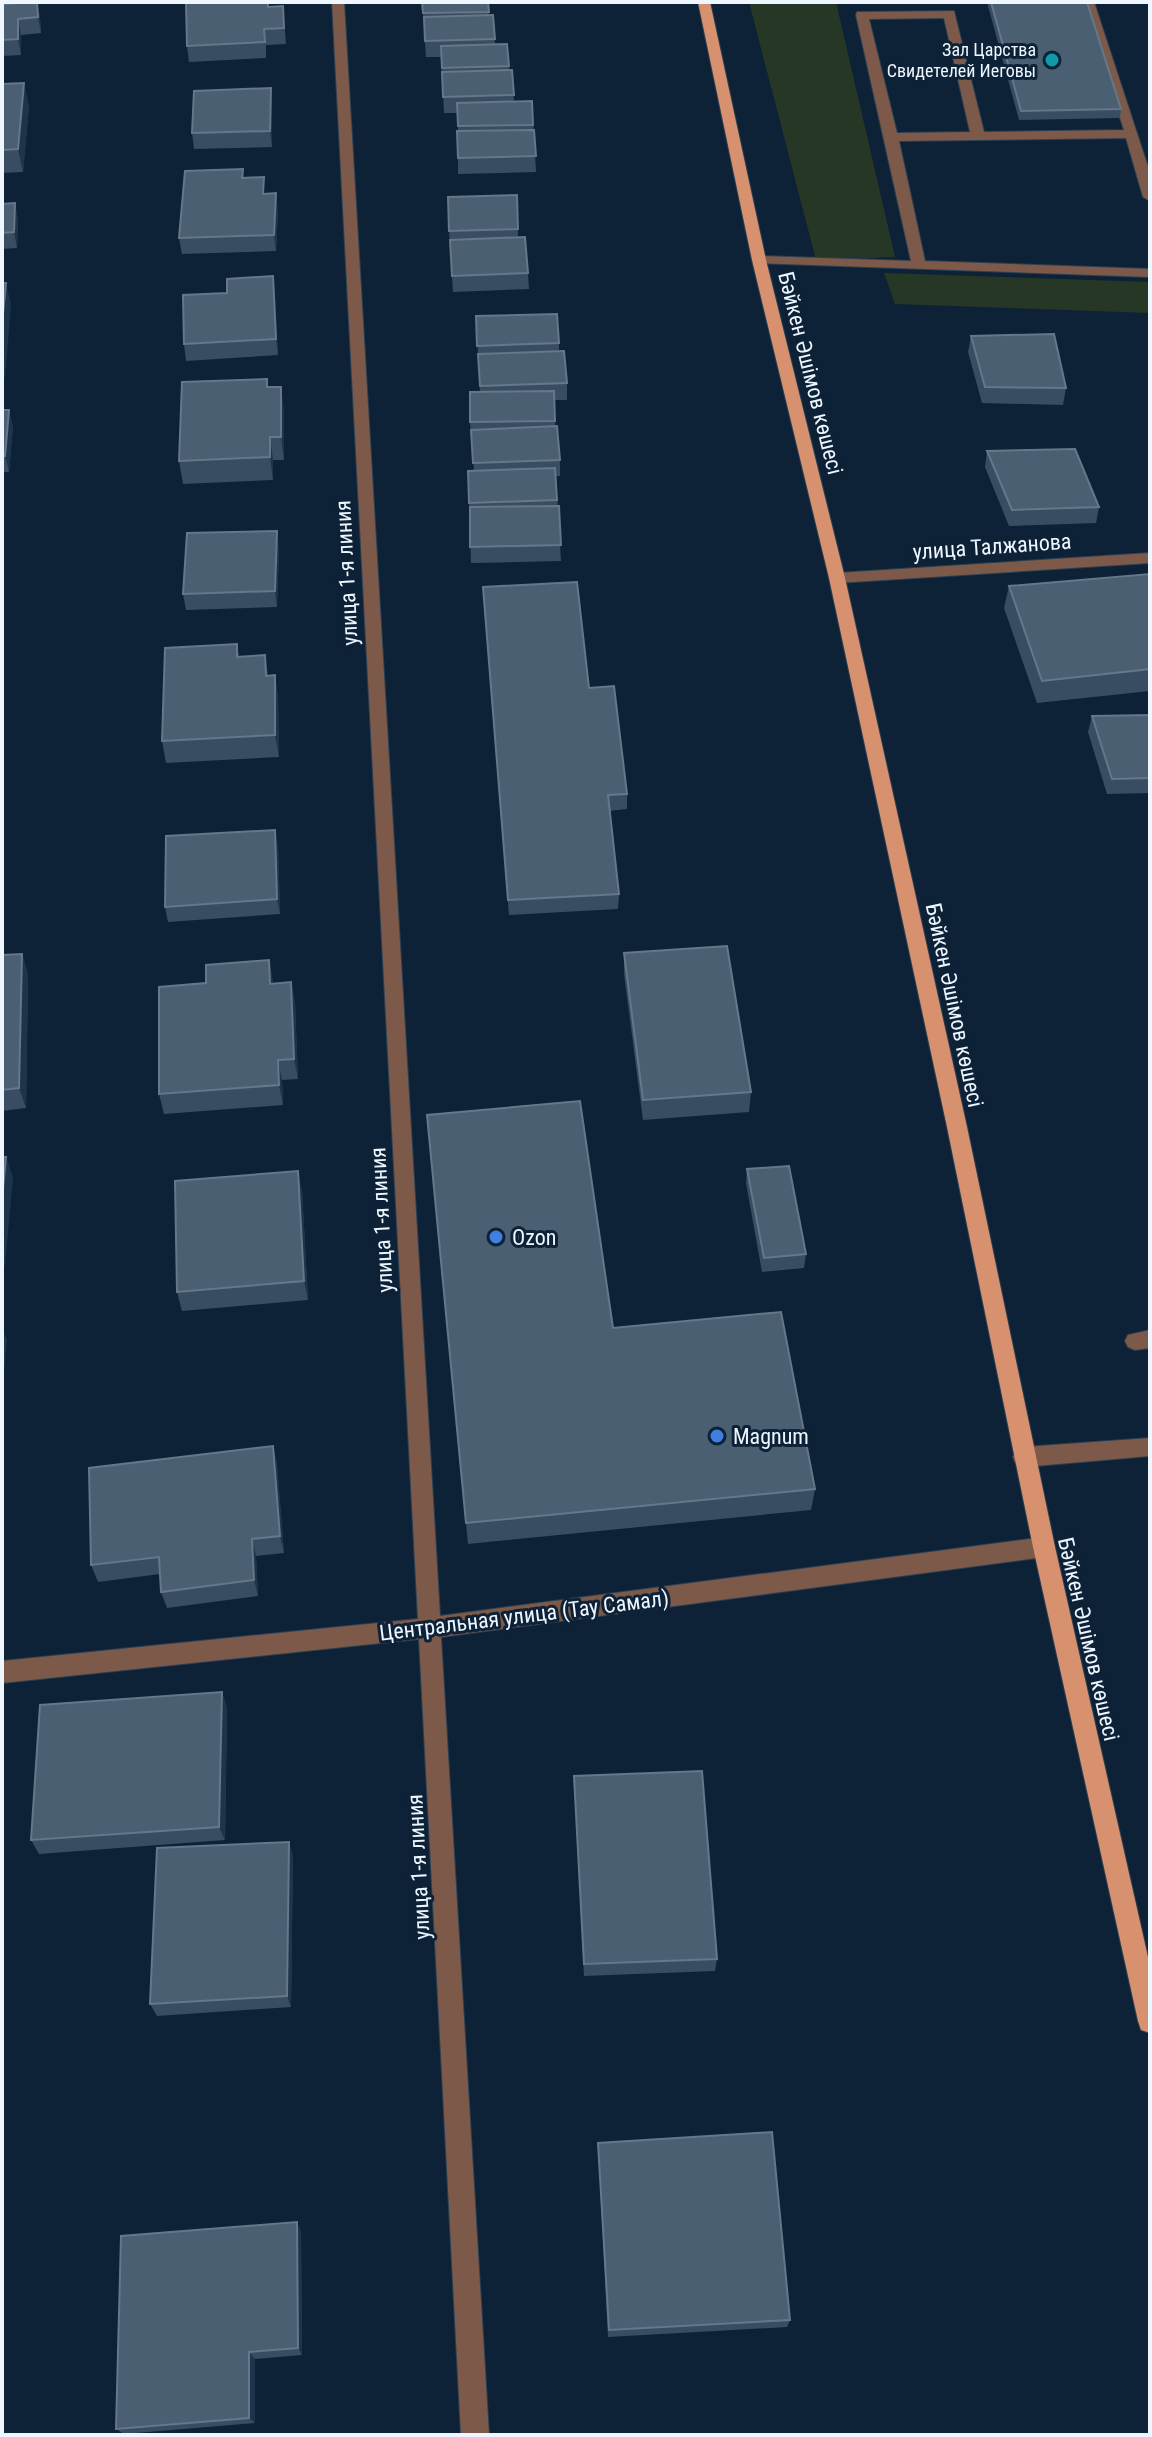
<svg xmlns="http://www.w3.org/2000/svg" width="1152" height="2437" font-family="'Roboto Condensed',sans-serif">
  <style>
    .green { fill: #273726 }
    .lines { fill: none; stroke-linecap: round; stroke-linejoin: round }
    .minor-casing { stroke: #2c4053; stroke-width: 2 }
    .major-casing { stroke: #2c4053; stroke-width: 2 }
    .minor { fill: #7c5949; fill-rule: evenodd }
    .major { fill: #d8916e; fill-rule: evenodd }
    .wall { fill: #384d62 }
    .shaded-wall { fill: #1e344a }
    .building { fill: #4b5f73; stroke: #657789; stroke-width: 2 }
    .culture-dot { fill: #0f9aa8; stroke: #0d2237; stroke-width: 3 }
    .shop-dot { fill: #3f7fe0; stroke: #0d2237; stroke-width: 3 }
    .labels { text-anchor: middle; stroke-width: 6; stroke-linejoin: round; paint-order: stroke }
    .far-poi-label { font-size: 18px; fill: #eef6ff; stroke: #0d2237; text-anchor: end }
    .street-label { font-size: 22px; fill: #eef6ff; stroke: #0d2237 }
    .poi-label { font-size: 22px; fill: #eef6ff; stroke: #0d2237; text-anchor: start }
  </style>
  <rect width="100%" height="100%" fill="#0d2237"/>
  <path class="green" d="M749 2H836L895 257 816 260Z
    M884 273 1150 282V313L895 304Z"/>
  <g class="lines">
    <g class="minor-casing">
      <path id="minor" d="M332 2H344L440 1616 1044 1537 1052 1540 1055 1547 1052 1554 1044 1557 441 1637 489 2435H461L419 1639 2 1683V1661L418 1619Z
        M1082 2H1094L1150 173V201L1143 197 1126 138 899 141 925 261 1150 269V277L754 263 752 260 759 256 911 261 856 15 857 12 954 11 984 132 1124 130ZM944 18 970 132 897 133 869 19Z
        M1150 553V563L837 583 829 578 837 573Z
        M1150 1330V1348L1135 1350 1128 1347 1125 1341 1128 1335Z
        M1150 1438V1456L1024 1467 1016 1464 1013 1457 1016 1450 1024 1447Z"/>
    </g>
    <g class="major-casing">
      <path id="major" d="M698 2H710L766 260 845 578 967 1127 1055 1547 1150 1966V2033L1141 2030 1138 2021 1033 1547 947 1127 829 578 752 260Z"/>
    </g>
    <use href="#minor" class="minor"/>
    <use href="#major" class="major"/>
  </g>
  <path class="wall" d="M37 2 40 18 41 33 21 35V55L2 56V4Z
    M186 2H269V7L283 6 286 44 266 45V58L189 62 187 46Z
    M422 2H488L489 16 493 15 495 44 509 66V70H512L514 101H532L536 172 458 174V113H444L441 57H426Z
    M987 2H1087L1121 109 1120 118 1019 120Z
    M2 84 29 106 23 172 2 173Z
    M272 104V147L194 149 192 133Z
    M243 169 244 178 266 194 278 210 276 251 182 254 179 238Z
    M517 195 518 237 528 273 529 289 453 292 449 231Z
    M15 203 18 220 17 248 2 249V204Z
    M273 276 278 355 186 361 184 344 227 293Z
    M476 316 559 343V351L567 383V400H555V426L560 460V476H556L561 561 471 563 468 471H474L470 422 480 392Z
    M971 336 1066 388 1063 405 982 403 968 352Z
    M268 387 284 409V460H273V480L183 484 179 461Z
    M2 410 13 426 9 472H2Z
    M987 451 1099 507 1096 523 1009 526 985 467Z
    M279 547 277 607 186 610 183 594Z
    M1150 574V691L1037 703 1004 608 1009 586Z
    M484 603 589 688 627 794V809L609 811 619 894 618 909 509 915Z
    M237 644 239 656 265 655 268 676 275 675 278 698 279 757 166 763 162 741Z
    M1150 715V793L1107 794 1088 732 1092 716Z
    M278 845 280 914 168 922 165 907Z
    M624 953 751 1092 749 1112 643 1120 624 974Z
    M22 954 28 975 26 1108 2 1111V955Z
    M269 960 273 984 291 982 295 1003 298 1079 282 1080 283 1105 164 1114 159 1094 206 983Z
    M427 1115 613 1328 815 1489 811 1510 468 1544Z
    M747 1169 806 1254 804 1268 762 1272 746 1183Z
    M302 1190 308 1300 182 1311 177 1292Z
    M273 1446 277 1464 284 1553 256 1556 258 1596 167 1608 161 1592 160 1574 98 1582 91 1565Z
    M222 1692 227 1708 225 1840 39 1854 31 1840Z
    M574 1776 717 1959 715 1971 584 1976Z
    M293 1855 291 2007 157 2016 150 2004Z
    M598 2143 790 2320 787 2327 608 2337Z
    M301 2231 302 2355 255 2359V2423L124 2434 116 2429Z"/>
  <path class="shaded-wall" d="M37 2 40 18 41 33 38 17Z
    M18 19 21 35V55L18 39Z
    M24 83 29 106 23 172 18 149Z
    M271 88 272 104V147L270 131Z
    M276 193 278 210 276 251 274 235Z
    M15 203 18 220 17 248 14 232Z
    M273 276 275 292 278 355 276 339Z
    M6 283 11 305 5 379 2 368V325Z
    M281 387 284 409V460L281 437Z
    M9 410 13 426 9 472 5 456Z
    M270 437 273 460V480L270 457Z
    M277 531 279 547 277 607 275 591Z
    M275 675 278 698 279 757 275 735Z
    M275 830 278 845 280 914 277 899Z
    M22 954 28 975 26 1108 19 1088Z
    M269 960 273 981V1005L270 984Z
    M291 982 295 1003 298 1079 294 1059Z
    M278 1060 282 1080 283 1105 279 1085Z
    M6 1157 13 1177 5 1267 2 1259V1200Z
    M298 1171 302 1190 308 1300 304 1281Z
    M2 1328 7 1340 2 1394Z
    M273 1446 277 1464 284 1553 280 1536Z
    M252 1539 256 1556 258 1596 254 1580Z
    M222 1692 227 1708 225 1840 219 1827Z
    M289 1842 293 1855 291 2007 287 1996Z
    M297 2222 301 2231 302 2355 298 2348Z
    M249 2352 255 2359V2423L249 2418Z"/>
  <path class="building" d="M37 2 38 17 18 19V39L2 40V4Z
    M186 2H268V7L283 6 284 28 264 29 265 42 187 46Z
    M422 2H488L489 12 423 13Z
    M991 2H1087L1121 109 1021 111Z
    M493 15 495 39 425 41 424 17Z
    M507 44 509 66 442 68 441 46Z
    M512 70 514 95 443 97 442 72Z
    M24 83 18 149 2 150V84Z
    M271 88 270 131 192 133 194 91Z
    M532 101 533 125 458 126 457 103Z
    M534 130 536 156 458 158 457 131Z
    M243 169 242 178 264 177 263 194 276 193 274 235 179 238 185 171Z
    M517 195 518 229 449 231 448 197Z
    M15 203 14 232 2 233V204Z
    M525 237 528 273 452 276 450 240Z
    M273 276 276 339 184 344 183 295 227 293V279Z
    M2 283H6L2 325Z
    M557 314 559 343 477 346 476 316Z
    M1054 334 1066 388 985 387 971 336Z
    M564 351 567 383 480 386 478 354Z
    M267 379V387H281V437H270V457L179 461 182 382Z
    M554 391 555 421 470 422V392Z
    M2 410H9L5 456H2Z
    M557 426 560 460 473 463 471 430Z
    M1075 449 1099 507 1012 510 987 451Z
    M555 468 557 500 469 503 468 471Z
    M559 506 561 545 470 547V507Z
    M277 531 275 591 183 594 187 533Z
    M1150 574V669L1042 681 1009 586Z
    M577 582 589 688 614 686 627 794 608 795 619 894 508 900 483 587Z
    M237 644V657L265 655 266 676 275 675V735L162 741 165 648Z
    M1150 715V778L1112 779 1092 716Z
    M275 830 277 899 165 907 166 836Z
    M727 946 751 1092 643 1100 624 953Z
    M22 954 19 1088 2 1090V955Z
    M269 960 270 984 291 982 294 1059 278 1060 279 1085 159 1094V987L206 983V965Z
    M580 1101 613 1328 781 1312 815 1489 466 1523 427 1115Z
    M2 1157H6L2 1200Z
    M789 1166 806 1254 764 1258 747 1169Z
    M298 1171 304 1281 177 1292 175 1181Z
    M273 1446 280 1536 252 1539 254 1580 161 1592 159 1557 91 1565 89 1468Z
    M222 1692 219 1827 31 1840 40 1705Z
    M702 1771 717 1959 584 1964 574 1776Z
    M289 1842 287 1996 150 2004 157 1848Z
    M772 2132 790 2320 609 2330 598 2143Z
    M297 2222 298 2348 249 2352V2418L116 2429 121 2236Z"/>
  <circle class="culture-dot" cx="1052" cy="60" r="8"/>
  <g class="shop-dot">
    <circle cx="496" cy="1237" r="8"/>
    <circle cx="717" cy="1436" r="8"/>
  </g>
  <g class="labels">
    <g class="far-poi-label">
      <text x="1036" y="56">Зал Царства<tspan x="1036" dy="21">Свидетелей Иеговы</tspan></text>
    </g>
    <g class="street-label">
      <text transform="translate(811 373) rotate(76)" y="8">Бәйкен Әшімов көшесі</text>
      <text transform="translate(992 546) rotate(-4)" y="8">улица Талжанова</text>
      <text transform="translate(346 573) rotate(-93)" y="8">улица 1-я линия</text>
      <text transform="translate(955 1005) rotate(78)" y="8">Бәйкен Әшімов көшесі</text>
      <text transform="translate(381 1220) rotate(-93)" y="8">улица 1-я линия</text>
      <text transform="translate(524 1615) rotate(-7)" y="8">Центральная улица (Тау Самал)</text>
      <text transform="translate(1089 1639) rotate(77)" y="8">Бәйкен Әшімов көшесі</text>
      <text transform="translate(418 1867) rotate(-93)" y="8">улица 1-я линия</text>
    </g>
    <g class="poi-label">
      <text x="512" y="1245">Ozon</text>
      <text x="733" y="1444">Magnum</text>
    </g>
  </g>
  <rect width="1152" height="2437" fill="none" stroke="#eef6ff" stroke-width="8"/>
</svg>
